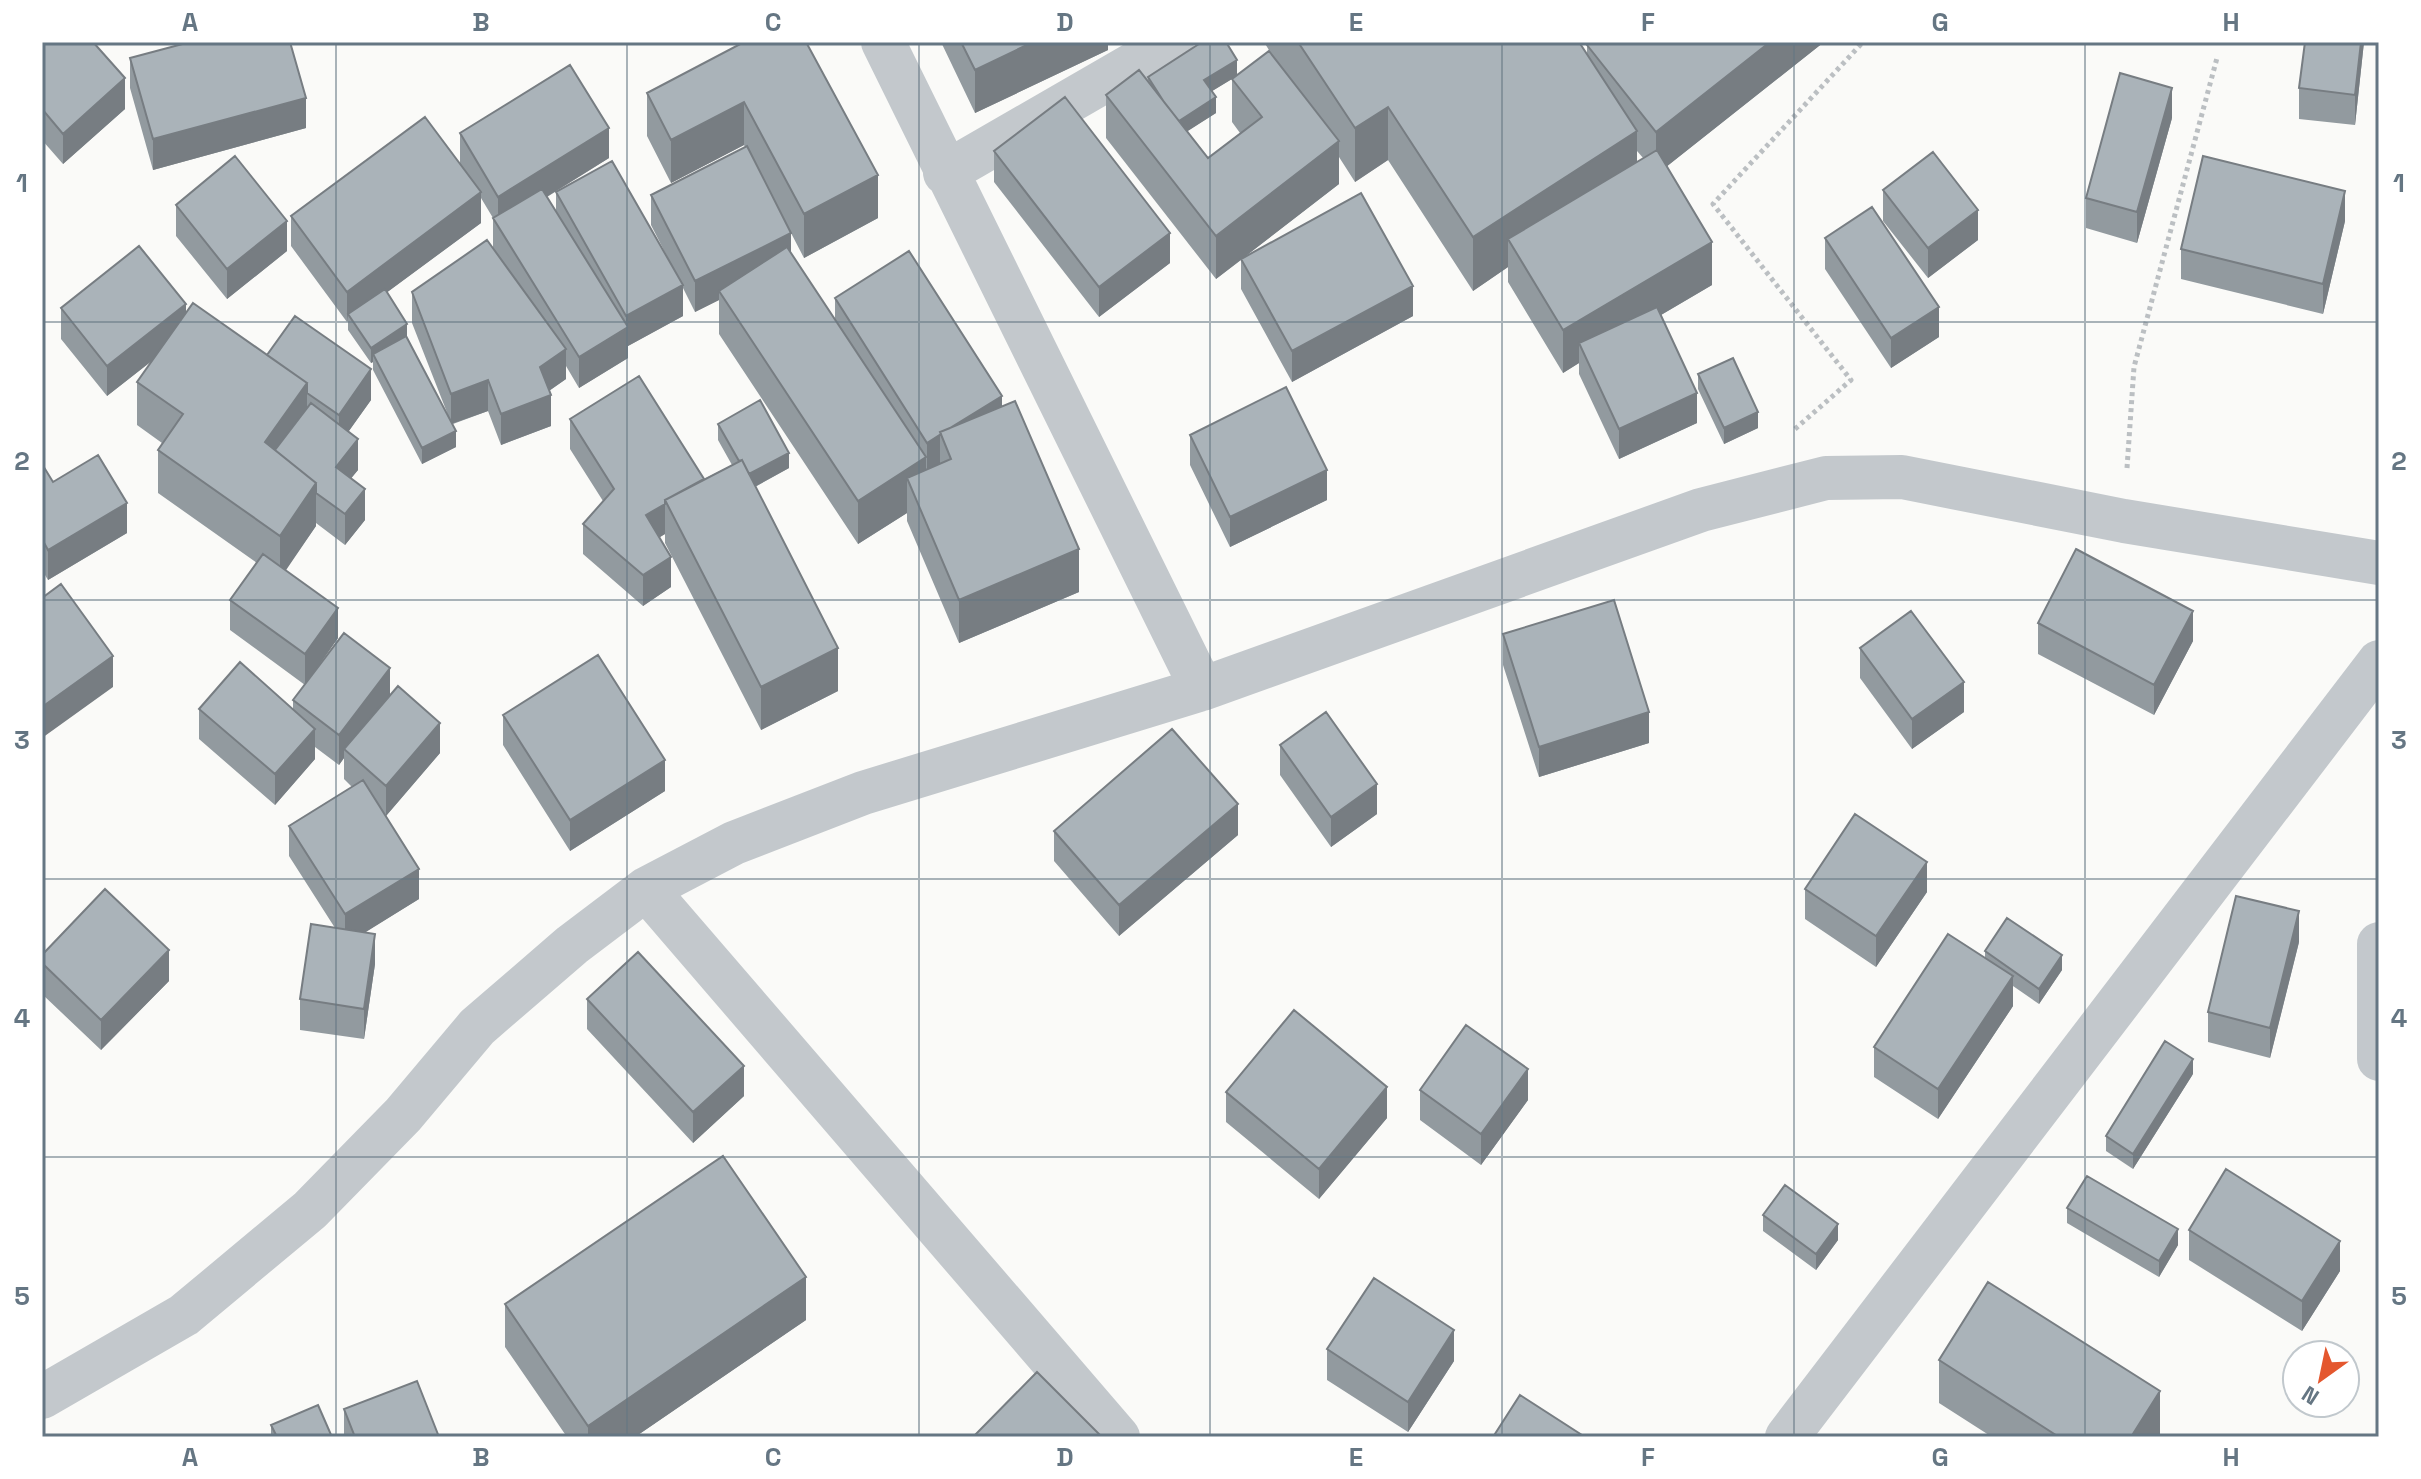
<svg xmlns="http://www.w3.org/2000/svg" width="2421" height="1479" font-family="'Space Grotesk',sans-serif">
  <style>
    .lines { fill: none; stroke-linecap: round; stroke-linejoin: round }
    .path { stroke: #bbbfc2; stroke-width: 5; stroke-dasharray: 4 4; stroke-linecap: butt }
    .street { stroke: #c3c8cc; stroke-width: 44 }
    .wall { fill: #929a9f; fill-rule: evenodd }
    .shaded-wall { fill: #777d82 }
    .building { fill: #aab3b9; stroke: #777d82; stroke-width: 2 }
    .grid { fill: none; stroke: #657683; stroke-width: 2; stroke-opacity: 0.55 }
    .neatline { fill: none; stroke: #657683; stroke-width: 3 }
    .grid-label { font-size: 26px; text-anchor: middle; font-weight: bold; fill: #657683 }
  </style>
  <rect width="100%" height="100%" fill="#fafaf8"/>
  <g class="lines">
    <path class="path" d="M1795 429 1851 380 1713 204 1863 42
      M2127 468 2134 367 2217 58"/>
    <path class="street" d="M883 42 1202 689
      M945 173 1172 42
      M646 889 1118 1437
      M2379 944V1059
      M42 1397 184 1315 310 1210 403 1115 477 1027 572 945 646 889 734 843 863 793 1202 689 1701 510 1826 478 1902 477 2124 521 2379 563
      M1787 1437 2379 662"/>
  </g>
  <path class="wall" d="M42 42 125 109 63 164 42 140Z
    M744 42 878 218 804 258 791 233V254L835 319V298L1002 407 1079 592 959 643 907 521V513L858 544 719 334V300L695 312 683 288V316L628 346V358L579 388 566 366V379L549 391 551 426 501 445 488 411 453 424 456 447 422 464 373 370V362L371 363 348 330V321L347 322 291 246V216L460 164V133L609 158 547 197 556 212V192L673 268 651 225V195L745 147 744 145 671 183 647 136V93ZM481 198 493 218V247L412 292V323L448 415 407 338 387 292 481 223Z
    M941 42H1108V50L975 113Z
    M1264 42H1581V45L1587 54V45L1592 42H1824L1667 166 1712 285 1661 315 1697 423 1619 459 1579 374V363L1563 373 1508 282V267L1473 291 1388 160 1355 182 1339 157V184L1247 255 1413 316 1292 382 1241 289V260L1216 279 1106 138V95L1148 81V77L1237 75 1272 55ZM1235 77 1232 79V122L1240 133 1208 158 1187 131 1216 113 1212 91ZM1637 151 1644 159 1637 162Z
    M2364 42 2355 125 2299 119V88Z
    M130 58 306 128 153 170 130 88Z
    M2172 118 2137 243 2086 228V198Z
    M994 151 1170 263 1099 317 994 182Z
    M1883 190 1978 240 1928 278 1883 221Z
    M176 205 287 251 227 299 176 236Z
    M2345 221 2323 314 2181 279V249Z
    M1825 238 1939 337 1891 368 1825 269Z
    M61 308 186 314 267 355 371 400 348 432 358 470 351 478 365 520 345 545 316 523V526L285 570 338 638 308 681 390 696 440 753 386 816 419 899 365 932 375 964 364 1039 300 1030V999L335 928 289 856V826L352 787 344 779V758L339 765 315 747V759L275 805 199 739V709H293V700L305 685 230 630V600L257 563 158 493V450L162 443 137 425V382L153 360 107 396 61 339Z
    M1698 374 1758 428 1724 444 1698 389Z
    M570 419 704 479 732 465 718 440V424L789 468 755 487 838 691 761 730 665 543V534L659 537 671 587 643 606 583 554V524L603 501 570 449Z
    M1190 435 1327 500 1230 547 1190 465Z
    M42 464 53 482 127 533 48 580 42 570Z
    M2038 623 2193 641 2154 715 2038 654Z
    M1503 634 1649 743 1539 777 1503 665Z
    M1860 648 1964 712 1912 749 1860 678Z
    M503 715 665 791 570 851 503 745Z
    M1280 745 1377 814 1331 847 1280 775Z
    M1054 831 1238 835 1119 936 1054 861Z
    M1805 889 1927 892 1876 967 1805 919Z
    M2299 942 2270 1058 2208 1042V1012Z
    M1985 951 2062 970 2039 1004 2013 986V1006L1938 1119 1874 1077V1047L1985 958Z
    M42 955 169 981 101 1050 42 994Z
    M587 999 744 1096 693 1143 587 1029Z
    M2193 1074 2133 1169 2106 1151V1136Z
    M1420 1090 1528 1100 1481 1165 1420 1120Z
    M1226 1092 1387 1118 1319 1199 1226 1122Z
    M2067 1208 2178 1245 2159 1277 2067 1223Z
    M1763 1215 1838 1240 1816 1270 1763 1231Z
    M2189 1230 2340 1271 2302 1331 2189 1260Z
    M505 1304 806 1320 635 1437H567L505 1347Z
    M1327 1349 1454 1361 1408 1432 1327 1380Z
    M1939 1360 2160 1434 2158 1437H1992L1939 1403Z
    M344 1409 439 1437H344Z
    M271 1425 332 1437H271Z"/>
  <path class="shaded-wall" d="M1033 42H1108V50L975 113V70Z
    M1770 42H1824L1656 175V132Z
    M2361 42H2364L2355 125V95Z
    M1237 60V76L1204 96V80Z
    M125 78V109L63 164V134Z
    M2172 88V118L2137 243V212Z
    M1216 97V113L1177 138V122Z
    M306 98V128L153 170V139Z
    M744 102V145L671 183V140Z
    M1388 107V160L1355 182V128Z
    M609 128V158L498 227V197Z
    M1637 131V184L1508 239V267L1473 291V237Z
    M1339 141V184L1216 279V236Z
    M878 175V218L804 258V214Z
    M2345 191V221L2323 314V284Z
    M481 192V223L351 319 348 314 347 322V292Z
    M1978 210V240L1928 278V248Z
    M287 221V251L227 299V269Z
    M791 233V263L719 291V300L695 312V281Z
    M1170 233V263L1099 317V287Z
    M1712 242V285L1586 359 1579 343V363L1563 373V330Z
    M683 285V316L628 346V358L579 388V357L626 329V316Z
    M1413 286V316L1292 382V351Z
    M186 304V334L107 396V366Z
    M1939 307V337L1891 368V338Z
    M407 324V340L373 354V362L371 363V348Z
    M566 349V379L540 397V367Z
    M371 369V400L339 445V415Z
    M488 380V411L451 424V394Z
    M307 383V426L280 465 265 442Z
    M1697 393V423L1619 459V429Z
    M551 395V426L501 445V414Z
    M1002 396V426L941 434Z
    M1758 412V428L1724 444V428Z
    M456 431V447L422 464V448Z
    M940 435V465L927 473V443Z
    M358 439V470L336 497V467Z
    M789 453V468L747 491V475Z
    M926 457V500L907 478V513L858 544V501Z
    M1327 470V500L1230 547V517Z
    M316 483V526L280 579V536Z
    M365 489V520L345 545V514Z
    M127 503V533L48 580V550Z
    M665 504V534L646 546V515Z
    M1079 549V592L959 643V600Z
    M671 557V587L643 606V575Z
    M338 608V638L305 685V654Z
    M2193 611V641L2154 715V685Z
    M838 648V691L761 730V687Z
    M113 656V687L42 738V707Z
    M390 668V698L344 749V758L339 765V735Z
    M1964 682V712L1912 749V719Z
    M1649 712V743L1539 777V747Z
    M440 723V753L386 816V786Z
    M315 729V759L275 805V774Z
    M665 760V791L570 851V820Z
    M1377 784V814L1331 847V817Z
    M1238 804V835L1119 936V905Z
    M1927 862V892L1876 967V936Z
    M419 869V899L345 945V914Z
    M2299 911V942L2270 1058V1028Z
    M375 934V964L364 1039V1009Z
    M169 950V981L101 1050V1020Z
    M2062 955V970L2039 1004V989Z
    M2013 976V1006L1938 1119V1089Z
    M2193 1059V1074L2133 1169V1154Z
    M744 1066V1096L693 1143V1112Z
    M1528 1069V1100L1481 1165V1134Z
    M1387 1087V1118L1319 1199V1169Z
    M1838 1224V1240L1816 1270V1254Z
    M2178 1229V1245L2159 1277V1261Z
    M2340 1241V1271L2302 1331V1301Z
    M806 1277V1320L635 1437H588V1426Z
    M1454 1330V1361L1408 1432V1402Z
    M2160 1391V1434L2158 1437H2131Z"/>
  <path class="building" d="M42 42H93L125 78 63 134 42 109Z
    M190 42H290L306 98 153 139 130 58Z
    M744 42H806L878 175 804 214 744 102 671 140 647 93Z
    M961 42H1033L975 70Z
    M1202 42H1226L1237 60 1204 80 1216 97 1179 121 1164 102 1148 77Z
    M1298 42H1579L1637 131 1473 237 1388 107 1355 128Z
    M1591 42H1770L1656 132 1587 45Z
    M2305 42H2361L2355 95 2299 88Z
    M1269 51 1339 141 1216 236 1106 95 1139 70 1208 158 1262 117 1232 79Z
    M570 65 609 128 498 197 460 133Z
    M2120 73 2172 88 2137 212 2086 198Z
    M1065 97 1170 233 1099 287 994 151Z
    M425 117 481 192 347 292 291 216Z
    M747 146 791 233 695 281 651 195Z
    M1657 150 1712 242 1563 330 1508 239Z
    M1933 152 1978 210 1928 248 1883 190Z
    M235 156 287 221 227 269 176 205Z
    M2203 156 2345 191 2323 284 2181 249Z
    M612 161 683 285 626 316 556 192Z
    M542 189 628 327 579 357 493 218Z
    M1361 193 1413 286 1292 351 1241 259Z
    M1872 207 1939 307 1891 338 1825 238Z
    M487 240 566 349 540 367 551 395 501 414 488 380 451 394 412 292Z
    M139 246 186 304 107 366 61 308Z
    M787 247 926 457 858 501 719 291Z
    M909 251 1002 396 950 428 940 432 941 434 927 443 835 298Z
    M385 289 407 324 371 348 348 314Z
    M193 303 307 383 265 442 316 483 280 536 158 450 183 414 137 382Z
    M1657 307 1697 393 1619 429 1579 343Z
    M295 316 371 369 339 415 307 393V383L267 355Z
    M406 336 456 431 422 448 373 354Z
    M1733 358 1758 412 1724 428 1698 374Z
    M639 376 704 479 665 500V504L646 515 671 557 643 575 583 524 614 489 570 419Z
    M1286 387 1327 470 1230 517 1190 435Z
    M760 400 789 453 749 474 742 460 739 461 718 424Z
    M1015 401 1079 549 959 600 907 478 951 459 940 432Z
    M311 403 358 439 336 467 365 489 345 514 316 493V483L275 450Z
    M98 455 127 503 48 550 42 539V464L53 482Z
    M742 460 838 648 761 687 665 500Z
    M2076 549 2193 611 2154 685 2038 623Z
    M263 554 338 608 305 654 230 600Z
    M61 584 113 656 42 707V598Z
    M1614 600 1649 712 1539 747 1503 634Z
    M1911 611 1964 682 1912 719 1860 648Z
    M344 633 390 668 339 735 293 700Z
    M598 655 665 760 570 820 503 715Z
    M240 662 315 729 275 774 199 709Z
    M398 686 440 723 386 786 344 749Z
    M1326 712 1377 784 1331 817 1280 745Z
    M1172 729 1238 804 1119 905 1054 831Z
    M363 780 419 869 345 914 289 826Z
    M1855 814 1927 862 1876 936 1805 889Z
    M105 889 169 950 101 1020 42 963V955Z
    M2236 896 2299 911 2270 1028 2208 1012Z
    M2007 918 2062 955 2039 989 1985 951Z
    M311 924 375 934 364 1009 300 999Z
    M1948 934 2013 976 1938 1089 1874 1047Z
    M638 952 744 1066 693 1112 587 999Z
    M1294 1010 1387 1087 1319 1169 1226 1092Z
    M1466 1025 1528 1069 1481 1134 1420 1090Z
    M2165 1041 2193 1059 2133 1154 2106 1136Z
    M723 1156 806 1277 588 1426 505 1304Z
    M2226 1169 2340 1241 2302 1301 2189 1230Z
    M2087 1176 2178 1229 2159 1261 2067 1208Z
    M1785 1185 1838 1224 1816 1254 1763 1215Z
    M1374 1278 1454 1330 1408 1402 1327 1349Z
    M1988 1282 2160 1391 2131 1437H2059L1939 1360Z
    M1037 1372 1102 1437H973Z
    M417 1381 439 1437H355L344 1409Z
    M1520 1395 1585 1437H1493Z
    M318 1405 332 1437H277L271 1425Z"/>
  <path class="grid" d="M336 42V1437M627 42V1437M919 42V1437M1210 42V1437M1502 42V1437M1794 42V1437M2085 42V1437M42 322H2379M42 600H2379M42 879H2379M42 1157H2379"/>
  <rect width="2421" height="1479" fill="none" stroke="#ffffff" stroke-width="88"/>
  <g transform="translate(2321 1379) rotate(213)"><circle r="38" fill="#ffffff" stroke="#c1c8cd" stroke-width="2"/>
  <path d="M0-6L14 30L0 20L-14 30Z" fill="#e4572e"/>
  <text y="-12" font-size="22" font-weight="bold" text-anchor="middle" fill="#657683">N</text>
  </g>
  <rect x="44" y="44" width="2333" height="1391" class="neatline"/>
  <g class="grid-label">
    <text x="190" y="31">A</text>
    <text x="481" y="31">B</text>
    <text x="773" y="31">C</text>
    <text x="1065" y="31">D</text>
    <text x="1356" y="31">E</text>
    <text x="1648" y="31">F</text>
    <text x="1940" y="31">G</text>
    <text x="2231" y="31">H</text>
    <text x="22" y="192">1</text>
    <text x="2399" y="192">1</text>
    <text x="22" y="470">2</text>
    <text x="2399" y="470">2</text>
    <text x="22" y="749">3</text>
    <text x="2399" y="749">3</text>
    <text x="22" y="1027">4</text>
    <text x="2399" y="1027">4</text>
    <text x="22" y="1305">5</text>
    <text x="2399" y="1305">5</text>
    <text x="190" y="1466">A</text>
    <text x="481" y="1466">B</text>
    <text x="773" y="1466">C</text>
    <text x="1065" y="1466">D</text>
    <text x="1356" y="1466">E</text>
    <text x="1648" y="1466">F</text>
    <text x="1940" y="1466">G</text>
    <text x="2231" y="1466">H</text>
  </g>
</svg>
